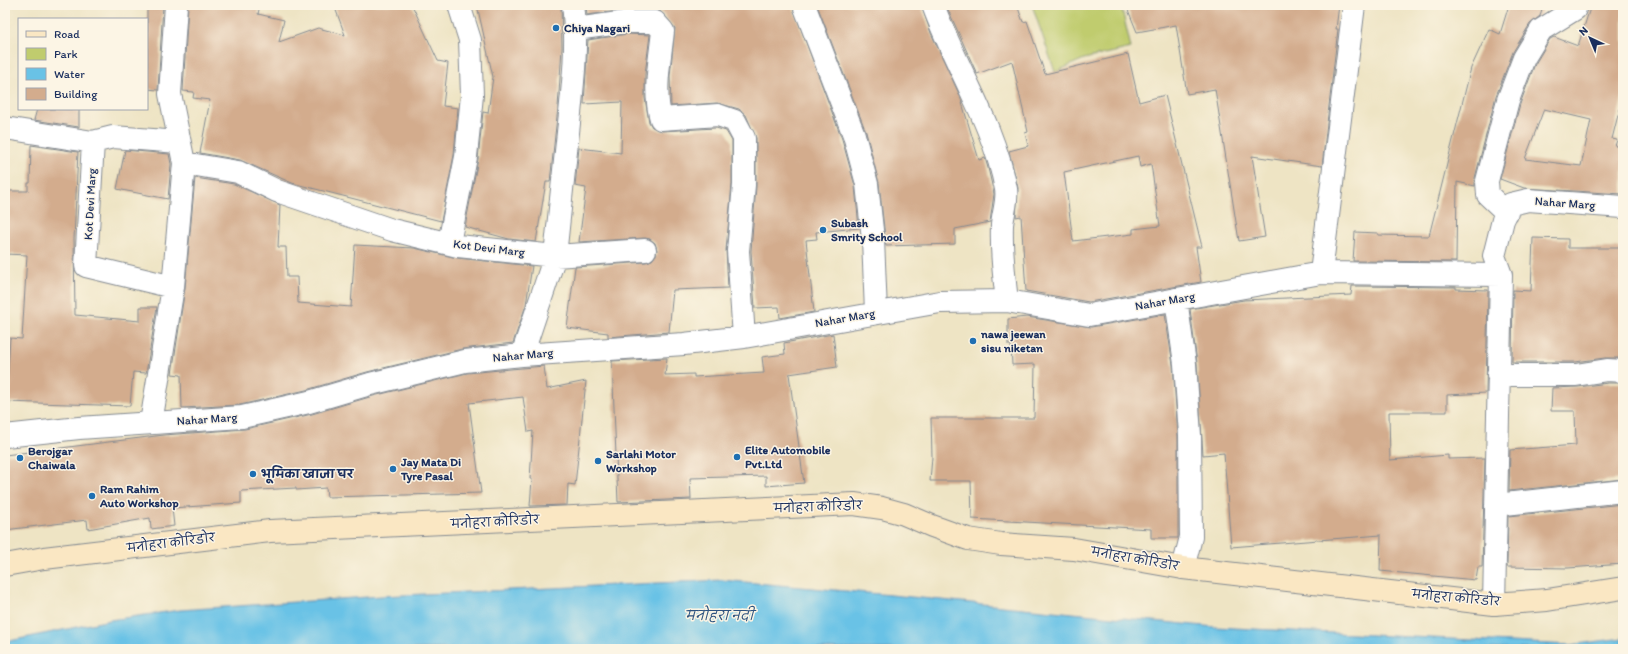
<svg xmlns="http://www.w3.org/2000/svg" width="1628" height="654" font-family="Itim,'Playpen Sans Deva',sans-serif">
  <style>
    .green { fill: #c0cc6e; stroke: #6e7e66 }
    .water { fill: #69c2e6; stroke: #4278a2 }
    .building { fill: #d3ac8d; fill-rule: evenodd }
    .lines { fill: none; stroke-linecap: round; stroke-linejoin: round }
    .minor-casing { stroke: #848a91; stroke-width: 24 }
    .secondary-casing { stroke: #848a91; stroke-width: 24 }
    .minor { stroke: #fff; stroke-width: 22 }
    .secondary { stroke: #fae7c3; stroke-width: 22 }
    .poi-dot { fill: #1f6fb2; stroke: #fcf5e5; stroke-width: 1.5 }
    .labels { text-anchor: middle; stroke-width: 3; stroke-linejoin: round; paint-order: stroke }
    .poi-label { font-size: 12px; font-weight: bold; fill: #1b2f5e; stroke: #fcf5e5; text-anchor: start }
    .street-label { font-size: 12px; fill: #1b2f5e; stroke: #fcf5e5 }
    .water-label { font-size: 13px; font-style: italic; fill: #2e5480; stroke: #fcf5e5 }
  </style>
  <rect width="100%" height="100%" fill="#fcf5e5"/>
  <filter id="ink" filterUnits="userSpaceOnUse"><feTurbulence type="fractalNoise" baseFrequency=".025" numOctaves="2"/><feDisplacementMap in="SourceGraphic" scale="8" xChannelSelector="R" yChannelSelector="G"/><feConvolveMatrix kernelMatrix="1 2 1 2 8 2 1 2 1" color-interpolation-filters="sRGB"/></filter>
  <filter id="wash" filterUnits="userSpaceOnUse"><feTurbulence type="fractalNoise" baseFrequency=".012" numOctaves="4" result="noise"/><feDisplacementMap in="SourceGraphic" scale="16" xChannelSelector="R" yChannelSelector="G"/><feGaussianBlur stdDeviation="0.9" result="paint"/><feColorMatrix in="noise" values="0 0 0 0 0 0 0 0 0 0 0 0 0 0 0 0 0 1.4 0 .05"/><feComposite in="paint" operator="in"/></filter>
  <g filter="url(#wash)">
    <rect width="100%" height="100%" fill="#eee4c4"/>
    <path class="green" d="M1032 5H1121L1131 48 1084 59 1055 72Z"/>
    <path class="water" d="M722 580 891 595 1214 627 1570 645 1623 638V649H5V642L110 620 180 610 382 596Z"/>
    <g id="blocks">
      <path class="building" d="M147 5H163L158 90 147 89Z
        M188 5H260L258 14 284 20 279 42 318 28 345 35 334 5H412L438 61 448 63 443 106 458 108 454 155 441 221 292 183 240 160 200 153 210 100 193 98 194 92 183 91Z
        M477 5H561L562 48 558 107 550 182H546L536 242 509 239 465 227 478 159 483 112 488 113 493 77Z
        M586 5H792L842 139 855 186 859 228 816 232 817 239 806 240 814 312 780 318 779 307 755 308 751 251 756 186V138L746 115 739 109 717 103 671 106 670 76 675 28 660 11 626 10 587 15Z
        M817 5H921L931 33 960 96 979 160 985 158 988 168 994 194 990 222 955 229V244L886 246 879 183 866 132Z
        M946 5H1017L1023 22 1027 21 1045 74 1128 54 1139 102 1165 95 1202 247H1196L1201 282 1089 302 1026 291 1021 216 1016 217 1018 188 1009 151 1028 146 1025 133 1028 132 1012 61 977 74ZM1138 156 1140 167 1151 164 1160 226 1133 229V234L1073 241 1064 172Z
        M1126 5H1339L1336 29H1338L1322 166 1252 156 1265 237 1239 241 1215 89 1187 94 1176 25 1137 32Z
        M1509 5H1543L1540 16 1530 24 1513 52 1496 96 1475 178V186L1457 182 1456 262 1353 261 1355 232 1378 233V235L1429 236 1471 68 1489 29 1500 34Z
        M1591 5H1623V95L1612 139 1617 140 1615 146H1623V194L1524 188 1500 179 1520 104 1535 64 1550 39 1554 37 1578 46ZM1544 109 1591 120 1581 166 1525 159Z
        M627 34 650 35 645 74V98L649 122 652 127 662 131 716 128 726 131 732 141V184L726 250 728 288 673 290 669 332 608 337V333L567 328 575 267 646 262 652 260 656 255 657 250 655 243 650 239 645 238 579 242 586 188 575 186 579 148 621 153 622 102 584 104 588 40Z
        M37 109H79V127L34 120Z
        M31 145 78 152 74 239 75 315 140 321V307H157L146 373 133 372 130 406 6 402 10 338 22 339 27 255 5 254V191H28V183H30Z
        M125 150 169 154 171 164 168 199 117 189Z
        M195 178 234 184 280 205 278 247H286L287 277H297L298 303 351 307 355 245 414 248 457 258 532 266 526 305 513 343 462 349 367 372 306 390 240 405 182 408 181 375 172 374 185 288Z
        M1533 238 1568 239V248H1623V358H1605L1575 362H1512L1513 290 1531 291Z
        M1352 286 1456 287V289L1488 290 1486 393 1447 395V412H1389L1390 460 1448 455V459L1485 458 1482 567H1478L1476 580 1380 571 1381 535 1231 547 1224 453 1203 455 1197 363 1190 309 1244 300 1351 295Z
        M1165 314 1173 365 1178 436V538H1151V529L972 519 971 481H930L932 457 931 418H1034L1035 364 1012 365 1011 345H1008V319L1027 317 1091 327Z
        M833 334 837 367 789 374 804 483 766 486V476L690 478 691 499 618 502 612 361 667 358 665 375 694 374V377L764 373 762 357 785 354 784 343Z
        M544 366 547 389 586 381 575 485 568 484 567 505 530 506 532 479H530L533 431 528 432 523 397 469 403 481 493 327 497 326 488 296 490V488L241 491V503L172 508 174 526 151 529 150 518 88 529 87 520 5 530V455L164 435 245 429 312 414 373 396 467 373Z
        M1608 383H1623V479L1509 491 1510 450 1576 445 1575 411H1551L1552 388 1578 387Z
        M1623 504V564L1568 568 1507 567 1508 516Z"/>
    </g>
  </g>
  <g filter="url(#ink)">
    <use href="#blocks" fill-opacity="0" stroke="#848a91" stroke-width="1"/>
    <g class="lines">
      <g class="minor-casing">
        <path id="minor" d="M804 5 854 135 867 184 873 239 876 312
          M933 5C955 66 994 124 1006 189 1008 200 1003 214 1002 225 1001 251 1004 276 1007 301
          M576 29 626 22H655L663 31C660 60 653 91 661 119L718 115 735 121 744 138V185L738 251 744 337
          M5 128 93 142 86 266 173 287
          M93 142 113 137 179 142
          M184 163 238 172 277 191 392 230 458 246 555 256C560 212 564 167 569 123 573 85 578 42 573 5
          M1507 213 1488 195 1487 181 1508 100 1524 58 1541 30 1575 9 1576 5
          M449 243 466 157 472 95 470 40 459 5
          M1321 273 1354 5
          M1176 299 1185 364 1190 435 1191 537 1183 568
          M522 355 555 256 645 250
          M1498 375H1576L1607 370 1623 371
          M151 423 173 287 184 163 170 94 176 5
          M5 436 79 428 242 417 309 402 370 384 465 361 522 355 684 344 744 337 940 302 1007 301 1089 315 1321 273 1501 275 1494 256 1503 220 1511 204 1528 200 1623 207
          M1496 505 1623 491
          M1494 604 1501 275"/>
      </g>
      <g class="secondary-casing">
        <path id="secondary" d="M5 565 44 558 270 531 854 504 882 508 904 514 932 526 968 539 1001 544 1074 549 1183 568 1494 604 1547 600 1623 588"/>
      </g>
      <use href="#minor" class="minor"/>
      <use href="#secondary" class="secondary"/>
    </g>
  </g>
  <g class="poi-dot">
    <circle cx="556" cy="28" r="4"/>
    <circle cx="823" cy="230" r="4"/>
    <circle cx="973" cy="341" r="4"/>
    <circle cx="737" cy="457" r="4"/>
    <circle cx="20" cy="458" r="4"/>
    <circle cx="598" cy="461" r="4"/>
    <circle cx="393" cy="469" r="4"/>
    <circle cx="253" cy="474" r="4"/>
    <circle cx="92" cy="496" r="4"/>
  </g>
  <g class="labels">
    <g class="poi-label">
      <text x="564" y="32">Chiya Nagari</text>
      <text x="831" y="227">Subash<tspan x="831" dy="14">Smrity School</tspan></text>
      <text x="981" y="338">nawa jeewan<tspan x="981" dy="14">sisu niketan</tspan></text>
      <text x="745" y="454">Elite Automobile<tspan x="745" dy="14">Pvt.Ltd</tspan></text>
      <text x="28" y="455">Berojgar<tspan x="28" dy="14">Chaiwala</tspan></text>
      <text x="606" y="458">Sarlahi Motor<tspan x="606" dy="14">Workshop</tspan></text>
      <text x="401" y="466">Jay Mata Di<tspan x="401" dy="14">Tyre Pasal</tspan></text>
      <text x="261" y="478">भूमिका खाजा घर</text>
      <text x="100" y="493">Ram Rahim<tspan x="100" dy="14">Auto Workshop</tspan></text>
    </g>
    <g class="street-label">
      <text transform="translate(1565 203) rotate(4)" y="4">Nahar Marg</text>
      <text transform="translate(90 204) rotate(-87)" y="4">Kot Devi Marg</text>
      <text transform="translate(489 248) rotate(7)" y="4">Kot Devi Marg</text>
      <text transform="translate(1165 301) rotate(-10)" y="4">Nahar Marg</text>
      <text transform="translate(845 318) rotate(-10)" y="4">Nahar Marg</text>
      <text transform="translate(523 355) rotate(-5)" y="4">Nahar Marg</text>
      <text transform="translate(207 419) rotate(-4)" y="4">Nahar Marg</text>
      <text transform="translate(818 507) rotate(-2)" y="4">मनोहरा कोरिडोर</text>
      <text transform="translate(495 522) rotate(-3)" y="4">मनोहरा कोरिडोर</text>
      <text transform="translate(171 543) rotate(-7)" y="4">मनोहरा कोरिडोर</text>
      <text transform="translate(1135 559) rotate(10)" y="4">मनोहरा कोरिडोर</text>
      <text transform="translate(1456 598) rotate(5)" y="4">मनोहरा कोरिडोर</text>
    </g>
    <g class="water-label">
      <text x="719" y="620">मनोहरा नदी</text>
    </g>
  </g>
  <rect width="1628" height="654" fill="none" stroke="#fcf5e5" stroke-width="20"/>
  <rect x="18" y="18" width="130" height="92" fill="#fcf5e5" stroke="#a2a6af"/>
  <rect x="26" y="31" width="20" height="6" fill="#fae7c3" stroke="#a2a6af"/>
  <text x="54" y="38" font-size="12" fill="#1b2f5e">Road</text>
  <rect x="26" y="48" width="20" height="12" fill="#c0cc6e" stroke="#a2a6af"/>
  <text x="54" y="58" font-size="12" fill="#1b2f5e">Park</text>
  <rect x="26" y="68" width="20" height="12" fill="#69c2e6" stroke="#a2a6af"/>
  <text x="54" y="78" font-size="12" fill="#1b2f5e">Water</text>
  <rect x="26" y="88" width="20" height="12" fill="#d3ac8d" stroke="#a2a6af"/>
  <text x="54" y="98" font-size="12" fill="#1b2f5e">Building</text>
  <g transform="translate(1590 38) rotate(316)" stroke="#fcf5e5" stroke-width="3" paint-order="stroke">
  <path d="M0-3L7 15L0 10L-7 15Z" fill="#1b2f5e"/>
  <text y="-6" font-size="11" font-weight="bold" text-anchor="middle" fill="#1b2f5e">N</text>
  </g>
</svg>
